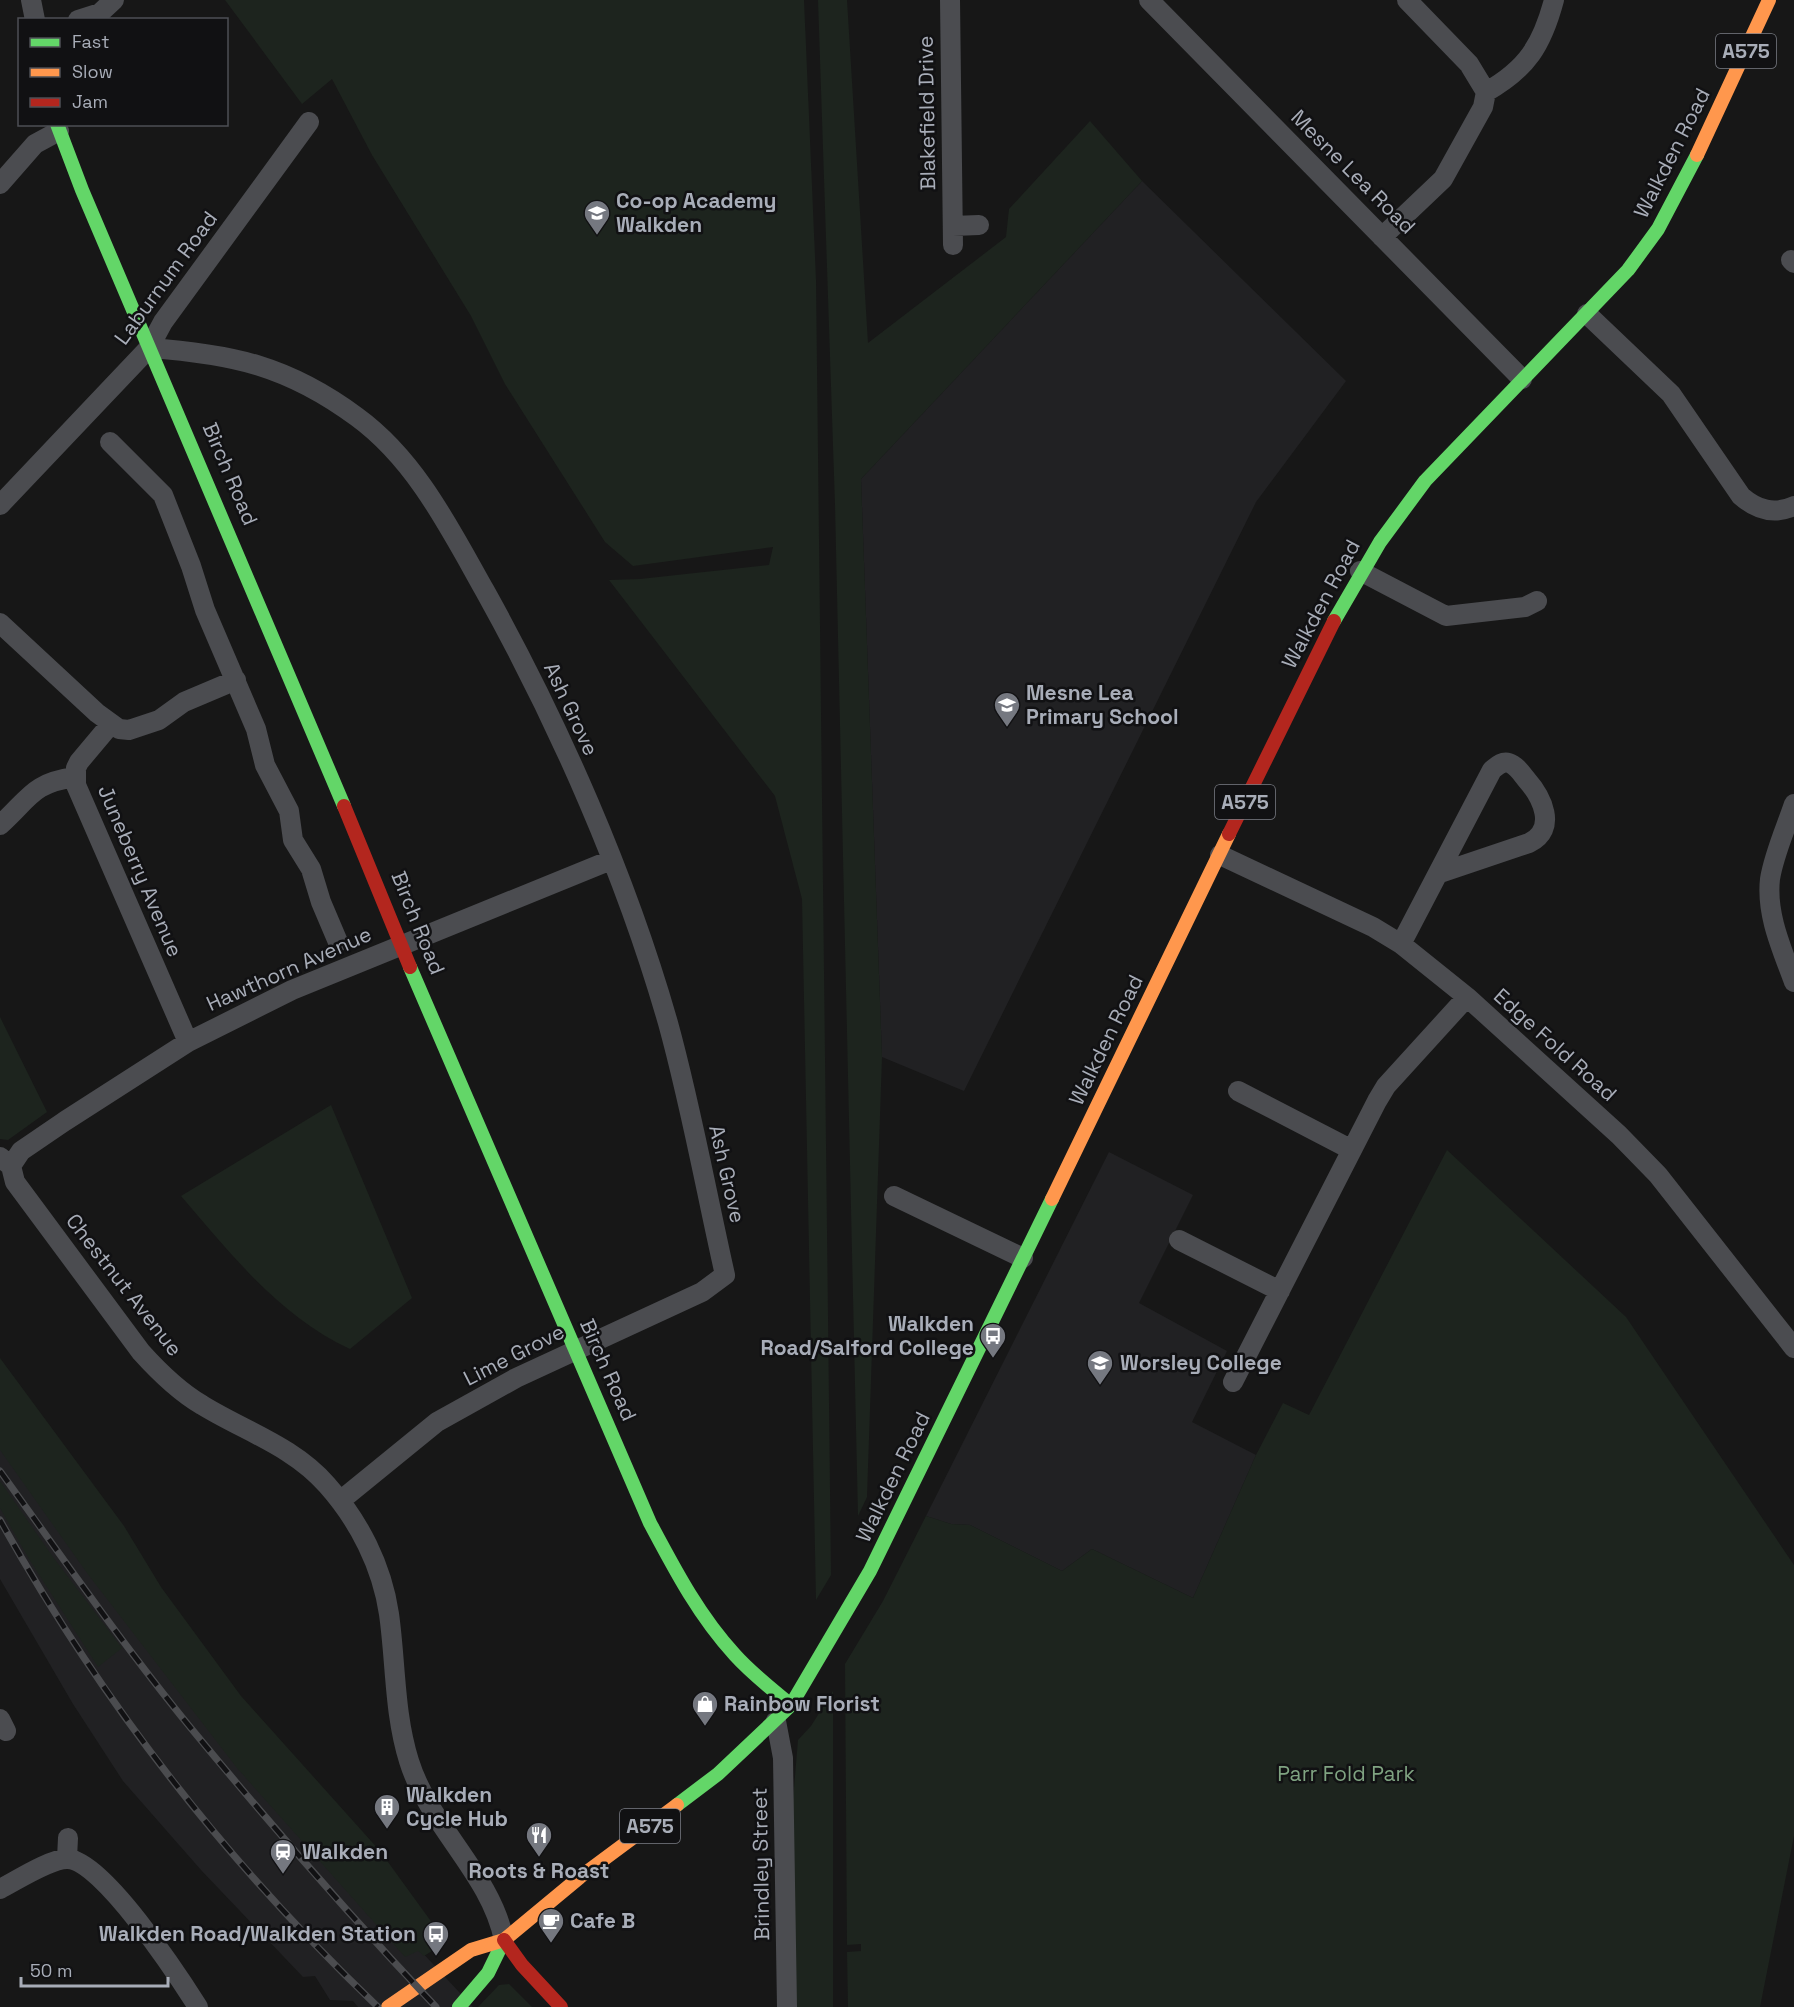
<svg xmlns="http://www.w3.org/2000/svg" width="1794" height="2007" font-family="'Space Grotesk',sans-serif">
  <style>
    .built { fill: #212123 }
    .green { fill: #1d241e }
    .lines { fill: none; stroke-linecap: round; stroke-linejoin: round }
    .street { stroke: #4b4c50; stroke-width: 20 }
    .fast { stroke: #63d668; stroke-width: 14 }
    .slow { stroke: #ff974d; stroke-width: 14 }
    .jam { stroke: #b3261e; stroke-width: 14 }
    .rail-casing { stroke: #4b4c4f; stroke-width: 7 }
    .rail { stroke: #111113; stroke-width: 4.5; stroke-dasharray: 14; stroke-linecap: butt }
    .labels { text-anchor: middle; stroke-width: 5; stroke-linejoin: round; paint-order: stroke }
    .shield { fill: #111113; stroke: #7b7e86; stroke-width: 1.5 }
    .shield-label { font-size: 20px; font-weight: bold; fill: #a8adb8 }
    .street-label { font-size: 21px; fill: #a8adb8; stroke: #111113 }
    .poi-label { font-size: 21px; font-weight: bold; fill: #a8adb8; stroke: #111113; text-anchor: start }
    .park-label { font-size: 21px; fill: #7fa381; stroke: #111113 }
  </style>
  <rect width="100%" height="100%" fill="#171717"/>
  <path class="built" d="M1142 181 1346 381 1256 502 964 1091 882 1057 861 479Z
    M1109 1152 1193 1195 1139 1303 1227 1351 1192 1422 1256 1455 1193 1598 1092 1549 1062 1571 970 1525 951 1524 926 1516Z
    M0 1427 419 1949 473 2007H358L353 2001 330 2000 315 1976 303 1977 201 1870 123 1781 73 1704 0 1579Z"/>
  <path class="green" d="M225 0H804L816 280 831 1575 816 1600 802 899 775 796 609 580 640 579 769 565 773 547 633 566 605 542 505 384 471 316 372 155 332 79 302 104Z
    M818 0H847L868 343 1006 237 1009 209 1090 121 1142 181 861 479 882 1057 867 1497 858 1516 835 505Z
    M0 1017 47 1112 8 1140 0 1139Z
    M331 1105 412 1298 350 1349C279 1316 231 1254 181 1196Z
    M1447 1150 1626 1317 1794 1565V1836L1760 2007H848L847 1952 861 1951V1944L847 1945 845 1664 883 1601 926 1516 951 1524 970 1525 1062 1571 1092 1549 1193 1598 1256 1455 1283 1403 1309 1415Z
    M0 1358 124 1526 161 1587 241 1696 380 1851 446 1942 424 1956 418 1951 405 1957 237 1768 87 1573 0 1450Z
    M0 1481 53 1557 122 1648 98 1667 29 1559 0 1508Z
    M833 1691V2007H794L793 1800 798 1740 811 1726Z
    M509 1984 532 2007H478L499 1985Z"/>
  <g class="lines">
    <path class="street" d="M31 0 35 20
      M950 0 953 245
      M1149 0 1522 379
      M1407 0 1469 64 1486 92
      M78 20 100 13 114 0
      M0 184 35 144 59 131
      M953 226 979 225
      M1382 237 1443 179 1483 107 1486 92C1527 69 1542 45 1554 0
      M1791 260 1794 263
      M1587 314 1671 394 1741 496C1757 510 1774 515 1794 506
      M149 348C233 354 288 366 357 417 416 460 450 529 485 591 559 724 626 876 668 1023 691 1106 706 1191 725 1275L702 1292 516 1378 437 1422 340 1501
      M110 442 163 495 191 566 205 610 256 729 265 765 289 811 293 840 311 869 321 902 338 942
      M0 505 149 348 163 322 309 122
      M1360 571 1446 616 1525 607 1537 601
      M0 623 97 713 119 729 129 730 159 720 184 702 236 680
      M110 725 79 762 76 768V785L188 1042
      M1794 804C1786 828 1774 854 1770 879 1766 915 1782 949 1794 982
      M0 825C30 798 32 783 75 777
      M1220 855 1373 927 1401 944 1467 997 1619 1135 1658 1175 1794 1348
      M1401 944 1492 770C1497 766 1502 761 1509 763 1516 765 1522 774 1526 779 1542 797 1558 829 1529 843L1440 873
      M1238 1091 1352 1150
      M0 1157 11 1166 15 1182 141 1352C159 1372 178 1391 202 1405 244 1431 293 1446 327 1485 359 1521 382 1566 389 1614 396 1664 394 1713 409 1761 429 1826 491 1874 504 1940
      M11 1166 21 1151 65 1121 188 1042 292 990 611 860
      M894 1196 1023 1258
      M1179 1240 1280 1291
      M1233 1382 1377 1101 1386 1086 1467 997
      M0 1719 6 1731
      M776 1721 783 1758 787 2007
      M67 1858 68 1838
      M0 1889C16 1881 49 1859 67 1859 101 1858 179 1977 198 2007"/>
    <path class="fast" d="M57 124 82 190 344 806
      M1334 621 1380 542 1425 481 1628 270 1658 229 1697 155
      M410 967 650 1523C675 1570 699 1616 735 1655 752 1674 772 1689 791 1705
      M677 1805 718 1774 791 1705 870 1571 1052 1199
      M459 2007 488 1973 504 1940"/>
    <path class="slow" d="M1697 155 1769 0
      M1052 1199 1229 834
      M388 2007 471 1950 504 1940 580 1877 677 1805"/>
    <path class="jam" d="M344 806 410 967
      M1229 834 1334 621
      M504 1940 522 1965 561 2007"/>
    <g class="rail-casing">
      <path id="rail" d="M0 1471C62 1557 123 1645 190 1727 269 1823 351 1917 436 2007
        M0 1520C100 1700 229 1865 378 2007"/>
    </g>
    <use href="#rail" class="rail"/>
  </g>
  <defs>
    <g id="school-pin" transform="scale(1.35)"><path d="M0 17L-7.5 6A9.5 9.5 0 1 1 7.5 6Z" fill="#757880" stroke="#111113"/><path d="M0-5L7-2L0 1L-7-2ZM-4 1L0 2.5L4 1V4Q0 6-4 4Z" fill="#fff"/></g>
    <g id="bus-pin" transform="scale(1.35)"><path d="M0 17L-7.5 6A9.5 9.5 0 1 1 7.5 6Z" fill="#757880" stroke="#111113"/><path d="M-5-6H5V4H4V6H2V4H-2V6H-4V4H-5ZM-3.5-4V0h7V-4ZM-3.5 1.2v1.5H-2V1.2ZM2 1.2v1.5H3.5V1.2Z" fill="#fff"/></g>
    <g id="university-pin" transform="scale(1.35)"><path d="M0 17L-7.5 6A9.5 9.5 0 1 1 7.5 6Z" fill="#757880" stroke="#111113"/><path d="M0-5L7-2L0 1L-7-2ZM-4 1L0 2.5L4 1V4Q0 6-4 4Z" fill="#fff"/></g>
    <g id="shop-pin" transform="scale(1.35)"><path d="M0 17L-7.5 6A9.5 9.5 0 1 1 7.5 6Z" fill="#757880" stroke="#111113"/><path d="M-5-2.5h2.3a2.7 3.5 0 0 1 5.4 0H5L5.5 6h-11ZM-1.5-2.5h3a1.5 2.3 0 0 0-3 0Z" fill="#fff"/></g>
    <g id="building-pin" transform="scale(1.35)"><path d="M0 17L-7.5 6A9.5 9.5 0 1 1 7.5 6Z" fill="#757880" stroke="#111113"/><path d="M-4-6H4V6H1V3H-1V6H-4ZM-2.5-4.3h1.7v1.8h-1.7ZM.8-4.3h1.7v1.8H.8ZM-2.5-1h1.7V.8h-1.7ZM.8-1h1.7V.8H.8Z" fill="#fff"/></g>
    <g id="restaurant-pin" transform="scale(1.35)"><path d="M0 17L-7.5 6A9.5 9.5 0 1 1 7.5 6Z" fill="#757880" stroke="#111113"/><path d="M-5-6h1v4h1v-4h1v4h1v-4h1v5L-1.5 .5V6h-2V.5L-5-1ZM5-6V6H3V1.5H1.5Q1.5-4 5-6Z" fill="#fff"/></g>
    <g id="station-pin" transform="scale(1.35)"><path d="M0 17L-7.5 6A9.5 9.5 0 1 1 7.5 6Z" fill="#757880" stroke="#111113"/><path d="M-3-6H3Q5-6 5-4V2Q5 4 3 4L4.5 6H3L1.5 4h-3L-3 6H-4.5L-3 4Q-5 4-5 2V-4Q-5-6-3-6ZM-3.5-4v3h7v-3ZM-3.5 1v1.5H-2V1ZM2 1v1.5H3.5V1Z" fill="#fff"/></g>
    <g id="cafe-pin" transform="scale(1.35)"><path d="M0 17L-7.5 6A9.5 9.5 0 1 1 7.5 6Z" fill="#757880" stroke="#111113"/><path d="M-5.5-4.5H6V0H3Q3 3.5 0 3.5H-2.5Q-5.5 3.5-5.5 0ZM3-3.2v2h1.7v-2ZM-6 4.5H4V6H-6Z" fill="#fff"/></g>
  </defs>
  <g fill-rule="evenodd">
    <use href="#school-pin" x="597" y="213"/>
    <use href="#school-pin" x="1007" y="705"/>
    <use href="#bus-pin" x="993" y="1336"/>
    <use href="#university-pin" x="1100" y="1363"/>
    <use href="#shop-pin" x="705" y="1704"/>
    <use href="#building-pin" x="387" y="1807"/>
    <use href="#restaurant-pin" x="539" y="1835"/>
    <use href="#station-pin" x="283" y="1852"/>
    <use href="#cafe-pin" x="551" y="1921"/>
    <use href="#bus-pin" x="436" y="1934"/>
  </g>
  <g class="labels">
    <g class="shield">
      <rect x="1716" y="34" width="60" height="34" rx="4.5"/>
      <rect x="1215" y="785" width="60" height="34" rx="4.5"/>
      <rect x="620" y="1809" width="60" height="34" rx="4.5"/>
    </g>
    <g class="shield-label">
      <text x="1746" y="58">A575</text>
      <text x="1245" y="809">A575</text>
      <text x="650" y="1833">A575</text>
    </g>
    <g class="street-label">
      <text transform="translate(927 113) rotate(-91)" y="7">Blakefield Drive</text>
      <text transform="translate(1672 153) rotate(-63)" y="7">Walkden Road</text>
      <text transform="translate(1353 172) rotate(45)" y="7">Mesne Lea Road</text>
      <text transform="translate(166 278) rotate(-54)" y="7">Laburnum Road</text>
      <text transform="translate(230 474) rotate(67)" y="7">Birch Road</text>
      <text transform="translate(1321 604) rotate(-62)" y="7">Walkden Road</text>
      <text transform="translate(571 709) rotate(65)" y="7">Ash Grove</text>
      <text transform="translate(140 871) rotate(67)" y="7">Juneberry Avenue</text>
      <text transform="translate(418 923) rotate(68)" y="7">Birch Road</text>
      <text transform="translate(289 969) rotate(-24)" y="7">Hawthorn Avenue</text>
      <text transform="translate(1106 1040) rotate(-64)" y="7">Walkden Road</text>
      <text transform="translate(1555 1045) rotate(42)" y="7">Edge Fold Road</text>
      <text transform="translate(727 1174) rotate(77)" y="7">Ash Grove</text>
      <text transform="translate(124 1285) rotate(52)" y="7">Chestnut Avenue</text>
      <text transform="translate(514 1355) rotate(-27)" y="7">Lime Grove</text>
      <text transform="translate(608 1370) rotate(66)" y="7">Birch Road</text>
      <text transform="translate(893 1477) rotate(-64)" y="7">Walkden Road</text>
      <text transform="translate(761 1864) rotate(-91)" y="7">Brindley Street</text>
    </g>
    <g class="poi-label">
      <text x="616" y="208">Co-op Academy<tspan x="616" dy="24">Walkden</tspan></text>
      <text x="1026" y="700">Mesne Lea<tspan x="1026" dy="24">Primary School</tspan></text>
      <text x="974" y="1331" text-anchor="end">Walkden<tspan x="974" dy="24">Road/Salford College</tspan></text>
      <text x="1120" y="1370">Worsley College</text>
      <text x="724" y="1711">Rainbow Florist</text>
      <text x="406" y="1802">Walkden<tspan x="406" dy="24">Cycle Hub</tspan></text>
      <text x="302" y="1859">Walkden</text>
      <text x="539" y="1878" text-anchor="middle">Roots &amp; Roast</text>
      <text x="570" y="1928">Cafe B</text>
      <text x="416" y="1941" text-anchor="end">Walkden Road/Walkden Station</text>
    </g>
    <g class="park-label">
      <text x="1346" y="1781">Parr Fold Park</text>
    </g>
  </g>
  <rect x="18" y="18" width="210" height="108" fill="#111113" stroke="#4d4f55" stroke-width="1.5"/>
  <rect x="30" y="38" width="30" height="9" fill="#63d668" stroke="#4d4f55" stroke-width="1.5"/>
  <text x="72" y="48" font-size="18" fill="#a8adb8">Fast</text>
  <rect x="30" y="68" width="30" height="9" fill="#ff974d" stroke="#4d4f55" stroke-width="1.5"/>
  <text x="72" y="78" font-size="18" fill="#a8adb8">Slow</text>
  <rect x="30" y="98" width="30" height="9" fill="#b3261e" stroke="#4d4f55" stroke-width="1.5"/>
  <text x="72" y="108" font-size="18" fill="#a8adb8">Jam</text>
  <path d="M21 1977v9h147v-9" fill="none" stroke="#a8adb8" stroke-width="3"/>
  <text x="30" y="1977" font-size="18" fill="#a8adb8" stroke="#111113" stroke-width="4.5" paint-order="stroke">50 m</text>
</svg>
